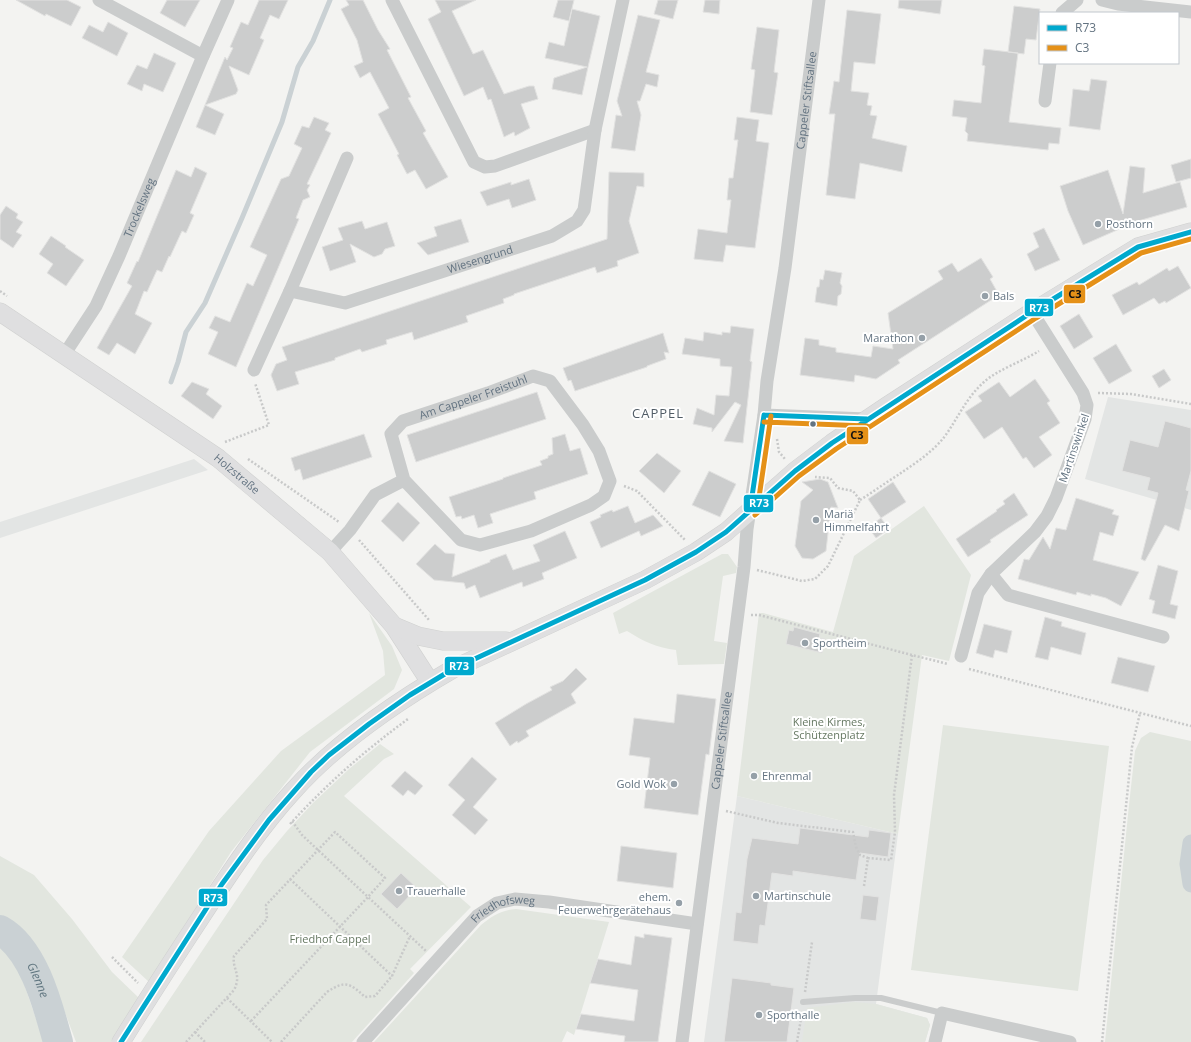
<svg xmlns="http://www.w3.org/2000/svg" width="1191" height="1042" font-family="'Open Sans',sans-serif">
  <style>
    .built { fill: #e3e5e4 }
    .green { fill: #e2e6df }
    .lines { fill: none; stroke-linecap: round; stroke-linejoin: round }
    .stream { stroke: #cad1d4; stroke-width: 5 }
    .canal { stroke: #cad1d4; stroke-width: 17 }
    .river { stroke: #cad1d4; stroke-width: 30 }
    .building { fill: #cccdcd; stroke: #e2e2e1 }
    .secondary-casing { stroke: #d0d1d0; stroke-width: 19 }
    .path { stroke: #c8c9c9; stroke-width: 2.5; stroke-dasharray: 2 2; stroke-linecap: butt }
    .lane { stroke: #cacccc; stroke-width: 6 }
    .street { stroke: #cacccc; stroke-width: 13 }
    .secondary { stroke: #dfdfe0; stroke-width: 18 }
    .bus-1-casing { stroke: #fff; stroke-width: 8 }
    .bus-2-casing { stroke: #fff; stroke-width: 8 }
    .bus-1 { stroke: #00a9ce; stroke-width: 5 }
    .bus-2 { stroke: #e59118; stroke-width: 5 }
    .poi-dot { fill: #95a0a8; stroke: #fff; stroke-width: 1.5 }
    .bus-dot { fill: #637381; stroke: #fff; stroke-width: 1.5 }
    .labels { text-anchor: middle; stroke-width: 4; stroke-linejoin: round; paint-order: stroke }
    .street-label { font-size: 11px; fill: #637381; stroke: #fff }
    .poi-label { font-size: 11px; fill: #637381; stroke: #fff; text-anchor: start }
    .park-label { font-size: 11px; fill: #667862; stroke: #fff }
    .water-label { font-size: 12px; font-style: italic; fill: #5f757f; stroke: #fff }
    .quarter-label { font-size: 13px; letter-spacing: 1px; fill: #515c66; stroke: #fff }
    .line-badge { stroke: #fff; stroke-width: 1.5 }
    .badge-label { font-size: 11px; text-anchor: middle; font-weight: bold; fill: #fff }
    .pale-badge-label { font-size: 11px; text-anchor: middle; font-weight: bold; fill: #111 }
  </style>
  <rect width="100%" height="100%" fill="#f3f3f1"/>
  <path class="built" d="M1108 397 1191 410V510L1085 479Z
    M194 459 208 470 0 538V522Z
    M737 796 898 834 876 1004 927 1018 930 1025 925 1042H704Z"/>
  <path class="green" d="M924 506 971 575 949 661 922 655 898 834 737 796 759 613H763L833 632 854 556Z
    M722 554H728L737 567 736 573 723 576 714 641 727 643 724 664 678 665 676 650C657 648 643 641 627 631L619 634 613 613Z
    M369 613 392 646 402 670 394 689 310 752 231 852 149 982 122 957 209 831 281 751 385 675 383 651Z
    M943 725 1109 746 1078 991 911 970Z
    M1150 732 1191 741V1042H1105L1129 805 1135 751 1141 738Z
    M380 744 394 754 384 759 344 796 471 907 410 969 414 973 352 1042H141L263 860 287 831 313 803 349 769Z
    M0 856 34 875 72 919 112 972 139 998 111 1042H76L61 1002 41 960 17 928 0 915Z
    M516 909 609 922 574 1035 567 1031 562 1042H374L481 925C492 916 501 910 516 909Z
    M0 944 20 972 44 1042H0Z
    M854 1002 876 1004 927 1018 930 1025 925 1042H802L807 1008Z"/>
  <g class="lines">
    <path class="stream" d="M171 382 178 362 186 332 205 303 242 218 282 122 298 67 313 41 330 0"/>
    <path class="canal" d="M1191 843 1188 864 1191 884"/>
    <path class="river" id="s1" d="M0 930C34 949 48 1006 58 1042"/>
  </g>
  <path class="building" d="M16 0H67L81 7 71 26 46 14 45 16Z
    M167 0H200L185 27 160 13Z
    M259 0H288L279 19 270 15 260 38 264 40 249 75 229 66 238 90 236 94 205 105 225 57 227 60 233 48 230 47 241 22 248 25Z
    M346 0H363L378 30 390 49 387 50 411 97 408 98 426 131 423 133 448 177 426 189 415 170 407 174 397 155 399 154 378 114 389 108 370 72 360 78 354 66 363 62 357 40 341 9 349 5Z
    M435 0H476L452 11 473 54 483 50 504 94 529 86H534L538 99 521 104 530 128 515 136 514 132 504 137 491 99 488 100 483 87 464 96 428 19 441 12Z
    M558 0H574L569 21 553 17Z
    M658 0H678L673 19 654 14Z
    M705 0H720L719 14 703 12Z
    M899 0H942L940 14 898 8Z
    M1014 6 1040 9 1036 40 1026 39 1024 54 1008 52Z
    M572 9 600 16 588 67 582 95 552 89 554 78 587 67 545 58 549 42 564 46Z
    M847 10 881 14 875 64 854 62 851 91 869 93 867 105 872 106 870 115 877 116 872 138 907 146 902 172 860 163 855 199 826 195 835 114H829L834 81 839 82Z
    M638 15 660 20 646 72 659 75 657 87 646 84 640 101H637L641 115 635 151 611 148 616 115 622 116 617 101Z
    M108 22 128 33 117 56 82 38 89 25 103 32Z
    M757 27 779 30 774 72 778 73 772 115 750 112 755 70 751 69Z
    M984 49 1018 53 1009 122 1061 128 1059 144 1049 143 1048 150 967 141 968 134 965 131 967 118 952 116 954 100 981 103 985 66 982 65Z
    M154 53 176 63 163 92 144 84 142 91 127 84 137 65 147 69Z
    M1091 79 1107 81 1100 130 1069 126 1073 89 1089 91Z
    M205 105 224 114 215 135 196 127Z
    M314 117 329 123 325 130 331 133 307 184 310 185 307 190 310 197 303 200 296 218 299 219 236 367 208 354 218 332 209 328 215 316 230 322 247 283 253 286 267 255 250 247 281 179 289 176 302 148 294 144 302 126 309 128Z
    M737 117 759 120 756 141 769 143 755 248 726 245 723 262 694 259 698 229 727 233 731 200H727L729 178H733L738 140H734Z
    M1191 159V178L1176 182 1171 165Z
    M1130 166 1145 168 1143 193 1180 182 1187 207 1124 225V227L1083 245 1068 211 1060 186 1108 170 1123 214Z
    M195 167 207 173 190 213 194 215 186 233 182 231 170 257 169 256 162 272 157 270 147 292 144 291 135 314 152 323 135 354 117 343 109 355 97 348 132 286 127 283 137 261 138 262 176 170 191 177Z
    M609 172 644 173V187L637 186 629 221 639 253 617 261 618 266 597 273 595 267 514 294V295L503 299 504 303 466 316 468 322 414 340 412 332 386 340 387 344 362 352 360 349 335 358V360L295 372 299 384 277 391 271 375 276 364 287 360 282 347 607 239Z
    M529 179 536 200 512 208 509 199 487 206 480 192 511 182V185Z
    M6 206 18 214 16 218 23 222 16 232 22 235 13 248 0 239V215Z
    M461 219 469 242 428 255 417 243 437 236 434 227Z
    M362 221 365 229 387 222 395 246 385 249 382 254 374 257 350 244 356 262 330 271 322 247 343 240 338 228Z
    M1044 228 1060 260 1035 271 1027 254 1039 247 1033 233Z
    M51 236 66 246 65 247 84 260 66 286 47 273 53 264 39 254Z
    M981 258 993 277 990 279 999 295 898 360 900 363 876 379 855 375 854 382 800 375 805 338 819 340V345L836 348V352L871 357 873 346 893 349 888 313 943 279 938 271 952 263 958 272Z
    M1178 266 1191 288 1166 303 1165 301 1159 304 1154 298 1123 315 1112 295 1137 282 1139 285 1167 268 1169 271Z
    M825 270 842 273 840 283 842 286 841 294 838 296 837 306 815 302 817 287H819L820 279 823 280Z
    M1079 314 1093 337 1074 349 1060 326Z
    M731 326 754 329 750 361 752 362 743 443 724 441 741 405 735 402 712 432V428L693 424 697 408 714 415 716 395 729 396 732 367 720 366V359L682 354 685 338 703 341 704 332 722 335V332L730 333Z
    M663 333 669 353 664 352 666 359 647 366V367L575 391 571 380 568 381 563 368Z
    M1116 344 1132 371 1109 384 1093 358Z
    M1164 369 1171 380 1159 388 1152 376Z
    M1035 379 1050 401 1047 403 1060 423 1039 437 1052 455 1034 468 1026 457 1023 459 1002 427 984 439 965 412 982 401 978 396 999 382 1010 397Z
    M192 382 209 389 206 394 222 406 213 419 181 396Z
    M537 392 546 419 416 462 407 435Z
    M1165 421 1191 428V471L1186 490 1189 491 1179 531 1165 525 1145 561 1141 559 1158 493 1147 490 1150 478 1122 471 1130 440 1158 447Z
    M364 434 372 457 303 480 300 469 295 471 291 458Z
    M565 434 570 451 580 448 588 474 534 492 536 499 490 514 493 523 478 528 474 515 462 519 461 516 456 517 449 497 503 479V478L542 465 540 461 548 458V456L553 454 552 438Z
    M657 453 681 471 664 493 639 471Z
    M709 471 736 484 720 517 692 505Z
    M820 479 828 482 838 508 831 507 826 551 813 559 802 558 795 546 801 501 813 490 802 482Z
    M893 482 906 502 881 518 868 499Z
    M1014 493 1028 515 990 540 991 542 968 557 956 539 997 511 996 510 1005 504 1003 501Z
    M1076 498 1114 510 1112 514 1119 516 1113 536 1100 532 1093 560 1139 572 1121 606 1106 598 1091 594V596L1077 592 1076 595 1018 579 1024 559 1029 560 1043 537 1050 549 1056 528 1066 530Z
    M398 502 420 523 403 542 381 521Z
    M628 506 635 523 653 515 663 526 641 536 639 531 601 548 590 522 601 517 600 515 612 510 613 512Z
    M881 518 889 529 876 538 868 527Z
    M565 531 577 558 542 573 544 579 523 587 522 582 480 598 475 585 466 589 464 583 434 580 416 564 435 544 445 553 455 554 452 577 490 562V560L506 554 513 570 540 561 533 545Z
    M1158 565 1178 571 1170 604 1178 606 1175 619 1152 613 1155 601 1149 599Z
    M1045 617 1062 622 1061 626 1086 633 1081 655 1051 647 1048 660 1035 657Z
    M984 624 1012 631 1007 653 995 650 993 658 976 653Z
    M794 627 820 634 819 638 825 639 822 653 786 644 789 630 793 631Z
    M1118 657 1155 666 1148 692 1111 683Z
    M576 668 587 679 571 694 576 703 526 731 529 736 518 743 517 741 510 746 495 723 526 704 552 690 550 687 563 681Z
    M677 694 716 699 709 755 706 754 698 815 644 808 650 758 629 755 634 718 674 723Z
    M472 757 497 779 473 807 488 820 475 835 452 815 465 800 448 785Z
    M405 771 423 786 415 795 408 790 403 796 391 786Z
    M800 828 868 837 869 830 891 833 888 857 860 853 856 880 793 871V876L772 873 765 926 760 925 758 944 733 941 736 912 741 913 747 859 752 838 798 844Z
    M621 846 677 853 673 888 617 881Z
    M401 873 417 888 397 909 381 894Z
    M863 895 879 897 876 921 860 919Z
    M644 934 672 938 658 1042H624L625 1036 576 1029 581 1014 634 1021 638 990 590 983 598 959 631 965 635 936 644 938Z
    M732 978 771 983V985L794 988 787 1042H724Z"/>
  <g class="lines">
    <g class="secondary-casing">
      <g id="secondary">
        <path id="s7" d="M0 312 218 458 330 552 394 626 430 682"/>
        <path d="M394 626 418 636 443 641H506"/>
        <path d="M121 1042C147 1000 174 958 201 917 229 874 259 828 294 790 338 741 396 702 453 669L645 580 696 552 726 532 795 471 832 443 887 406 1032 312 1138 247 1191 232"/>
      </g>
    </g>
    <path class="path" d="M0 291 7 296
      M1098 393 1131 394 1191 404
      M777 439 779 452 785 459
      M225 442 269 425 255 383
      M248 459 339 522
      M624 486 637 491 685 540
      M860 500C873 492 885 483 898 475 914 464 933 452 945 436 958 418 966 398 984 382 997 370 1023 361 1039 351
      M359 540 429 620
      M757 570 802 581 815 579 828 566 860 500 853 491 838 488 830 478 815 477
      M751 615H759L912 655 948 664
      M969 669 1191 726
      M726 811 778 823 853 832 856 847 860 855 868 858
      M290 824C327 784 364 751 408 719
      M290 879 392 976
      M864 886 868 858 891 860 895 832 894 795 912 655
      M112 957 138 983
      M805 992 812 942
      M227 998 272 1042
      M251 1021 368 897 302 835 292 821
      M195 1032 205 1042
      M186 1042 234 990C242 974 232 970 234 956L267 919 266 905 335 832 385 878 368 897 426 951
      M281 1042 327 992C345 980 350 983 365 997L375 996 392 976 410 936
      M797 1042 802 1013
      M1102 1042 1132 747 1140 713"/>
    <path class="lane" d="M803 1002 855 998H881L942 1013"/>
    <g class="street">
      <path d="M99 0 203 56"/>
      <path d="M392 0 474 162 485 167 495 166 595 130"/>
      <path d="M1102 0 1118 4 1191 12"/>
      <path d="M1062 13 1077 0"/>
      <path d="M1045 101 1050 63"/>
      <path id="s2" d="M347 158 290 291 345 303 552 236 577 221 584 210 595 130 623 0"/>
      <path d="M1032 312 1083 393 1087 405 1085 419 1056 498 1047 516 1035 532 991 574 1008 595 1163 637"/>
      <path id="s3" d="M64 355 96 306 119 256 203 56 228 0"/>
      <path d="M254 370 290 291"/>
      <path d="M764 415 867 419"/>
      <path id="s4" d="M330 552 350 530 375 495 404 480 391 434 403 421 488 393 533 376 550 381 583 425 599 451 610 481 604 496 591 505 531 531 480 545 461 540 404 480"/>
      <path d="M961 656 978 593 991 574"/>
      <path id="s5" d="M363 1042 477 916 497 903 515 899 549 902 697 924"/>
      <path id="s6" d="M682 1042 744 567 747 529 764 415 767 381 785 268 819 0"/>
      <path d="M935 1042 942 1013 1070 1042"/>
    </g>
    <use href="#secondary" class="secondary"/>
    <g class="bus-1-casing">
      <path id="bus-1" d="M764 415 867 419
        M750 510 764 415
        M121 1042 222 884 269 820 311 772 329 755 369 724 410 695 453 669 645 580 696 552 726 532 795 471 832 443 1032 312 1138 247 1191 232"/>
    </g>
    <g class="bus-2-casing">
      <path id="bus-2" d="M764 422 867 426
        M757 511 771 416
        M755 515 799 476 836 449 1036 318 1141 253 1191 239"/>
    </g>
    <use href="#bus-1" class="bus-1"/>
    <use href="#bus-2" class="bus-2"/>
  </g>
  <g class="poi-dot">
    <circle cx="1098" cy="224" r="4"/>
    <circle cx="985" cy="296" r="4"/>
    <circle cx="922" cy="338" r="4"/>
    <circle cx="816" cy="520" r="4"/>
    <circle cx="805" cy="643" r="4"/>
    <circle cx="754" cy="776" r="4"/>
    <circle cx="674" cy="784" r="4"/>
    <circle cx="399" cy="891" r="4"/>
    <circle cx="756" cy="896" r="4"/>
    <circle cx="679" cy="903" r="4"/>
    <circle cx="759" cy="1015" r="4"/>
  </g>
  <circle class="bus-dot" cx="813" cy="424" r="3.5"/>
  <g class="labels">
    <g class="street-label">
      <text dy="4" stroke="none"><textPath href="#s6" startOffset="950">Cappeler Stiftsallee</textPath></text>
      <text dy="4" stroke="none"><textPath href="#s3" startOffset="166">Trockelsweg</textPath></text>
      <text dy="4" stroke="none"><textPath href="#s2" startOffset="343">Wiesengrund</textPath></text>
      <text dy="4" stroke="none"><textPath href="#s4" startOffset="245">Am Cappeler Freistuhl</textPath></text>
      <text transform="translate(1074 448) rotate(-71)" y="4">Martinswinkel</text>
      <text dy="4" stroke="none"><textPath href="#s7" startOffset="287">Holzstraße</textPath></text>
      <text dy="4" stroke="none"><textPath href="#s6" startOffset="304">Cappeler Stiftsallee</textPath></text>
      <text dy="4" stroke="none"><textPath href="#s5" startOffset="198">Friedhofsweg</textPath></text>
    </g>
    <g class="poi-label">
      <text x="1106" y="228">Posthorn</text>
      <text x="993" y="300">Bals</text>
      <text x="914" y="342" text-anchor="end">Marathon</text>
      <text x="824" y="518">Mariä<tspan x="824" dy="13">Himmelfahrt</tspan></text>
      <text x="813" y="647">Sportheim</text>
      <text x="762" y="780">Ehrenmal</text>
      <text x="666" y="788" text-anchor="end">Gold Wok</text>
      <text x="407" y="895">Trauerhalle</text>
      <text x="764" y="900">Martinschule</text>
      <text x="671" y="901" text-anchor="end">ehem.<tspan x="671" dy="13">Feuerwehrgerätehaus</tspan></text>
      <text x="767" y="1019">Sporthalle</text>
    </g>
    <g class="park-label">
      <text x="829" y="726">Kleine Kirmes,<tspan x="829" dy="13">Schützenplatz</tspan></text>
      <text x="330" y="943">Friedhof Cappel</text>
    </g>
    <g class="water-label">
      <text dy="4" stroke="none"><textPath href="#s1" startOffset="64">Glenne</textPath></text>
    </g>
    <g class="quarter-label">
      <text x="658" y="418">CAPPEL</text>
    </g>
  </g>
  <g class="line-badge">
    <rect x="1063" y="284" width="23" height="20" rx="4" fill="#e59118"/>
    <rect x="1024" y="298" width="30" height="19" rx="4" fill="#00a9ce"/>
    <rect x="846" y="426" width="23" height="19" rx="4" fill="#e59118"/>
    <rect x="743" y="494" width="31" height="19" rx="4" fill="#00a9ce"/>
    <rect x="444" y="656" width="31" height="20" rx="4" fill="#00a9ce"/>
    <rect x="198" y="888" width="30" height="19" rx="4" fill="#00a9ce"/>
  </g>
  <g class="badge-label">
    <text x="1039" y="312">R73</text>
    <text x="759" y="507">R73</text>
    <text x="459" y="670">R73</text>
    <text x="213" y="902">R73</text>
  </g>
  <g class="pale-badge-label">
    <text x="1075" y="298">C3</text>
    <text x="857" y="439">C3</text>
  </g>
  <rect x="1039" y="12" width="140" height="52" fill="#ffffff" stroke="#c1c7cd"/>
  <rect x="1047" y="25" width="20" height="6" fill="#00a9ce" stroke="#c1c7cd"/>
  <text x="1075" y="32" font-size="12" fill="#637381">R73</text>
  <rect x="1047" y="45" width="20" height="6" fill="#e59118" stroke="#c1c7cd"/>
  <text x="1075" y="52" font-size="12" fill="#637381">C3</text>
</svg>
